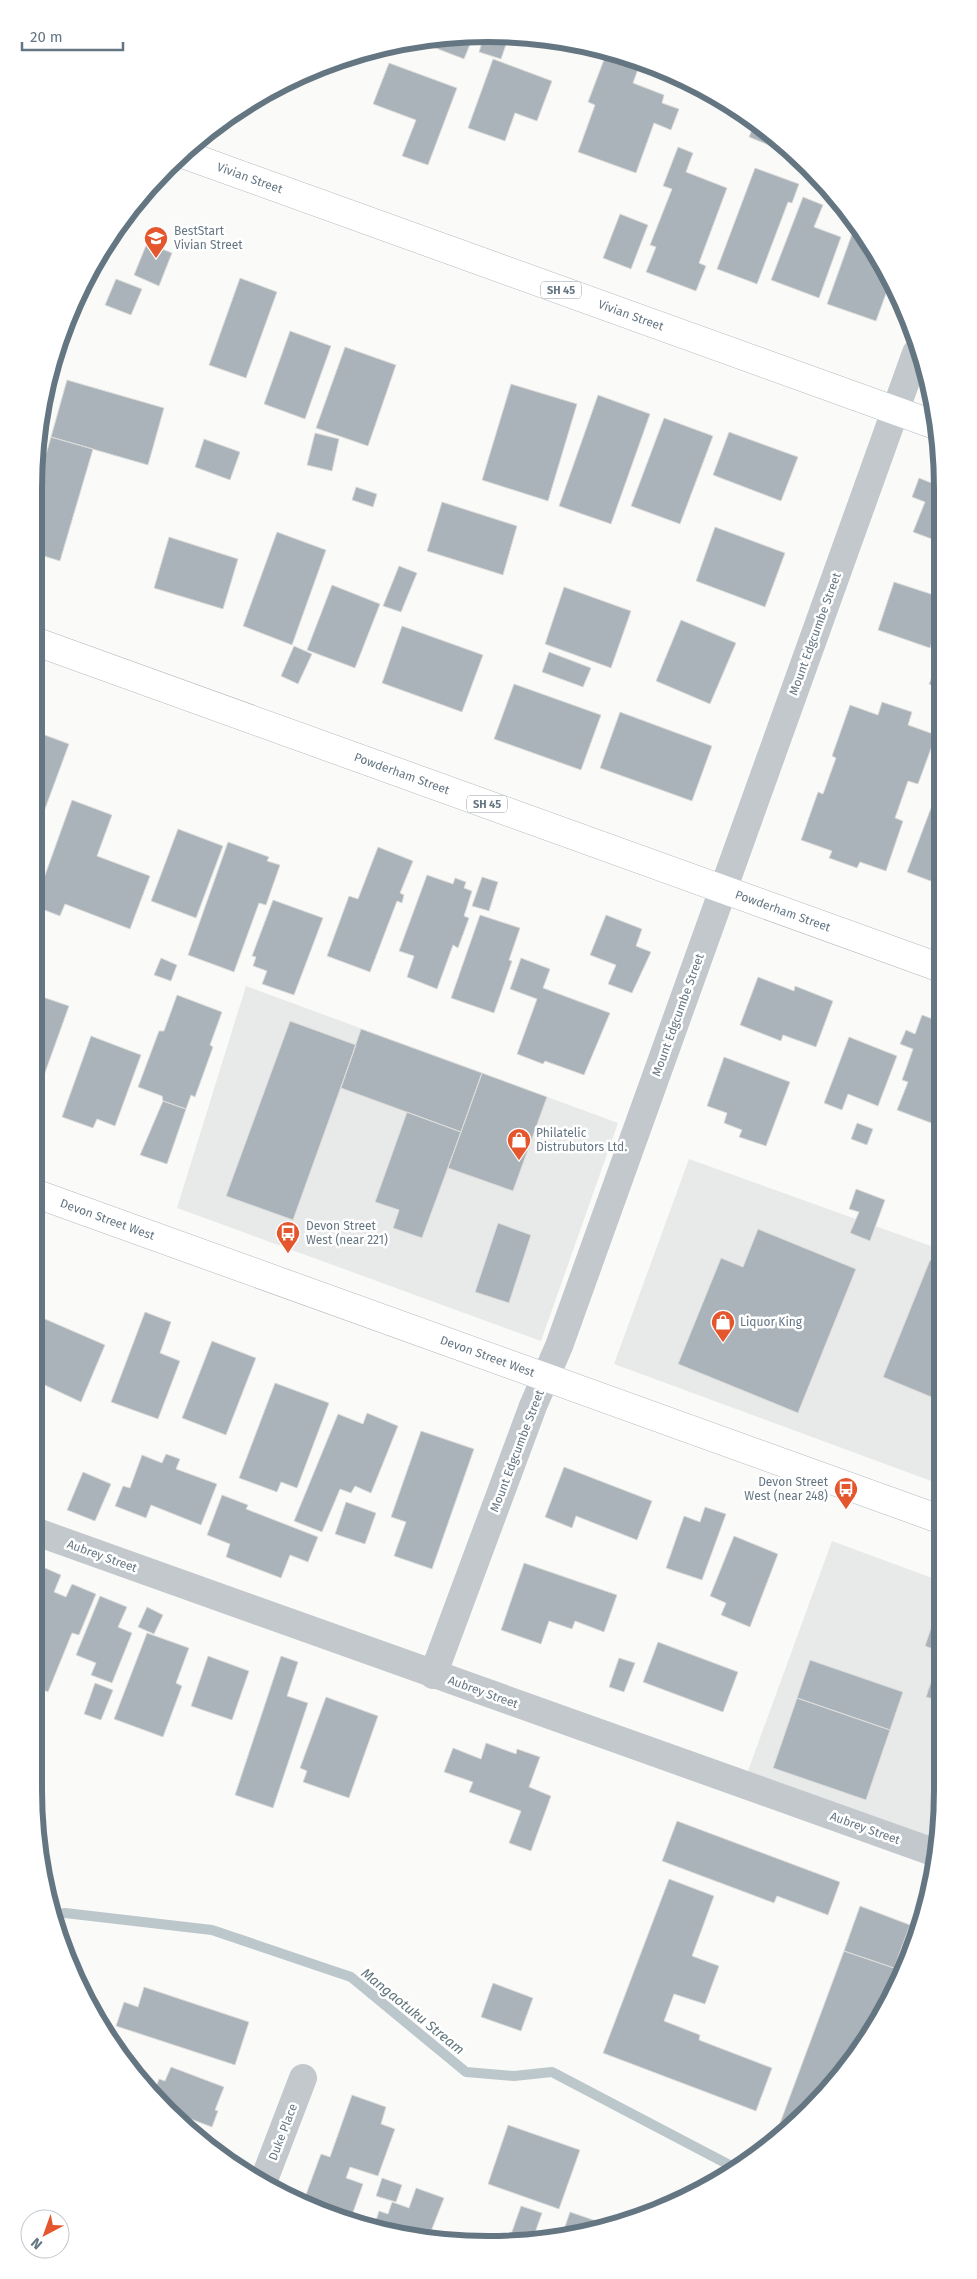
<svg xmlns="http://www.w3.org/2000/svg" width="977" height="2279" font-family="'Fira Sans',sans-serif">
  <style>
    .built { fill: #e8e9e9 }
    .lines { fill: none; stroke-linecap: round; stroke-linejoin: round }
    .stream { stroke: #bbc7cb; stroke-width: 10 }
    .building { fill: #aab3b9; stroke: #dcdcda }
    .secondary-casing { stroke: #b3babf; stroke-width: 29 }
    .primary-casing { stroke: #b5babe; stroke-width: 29 }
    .street { stroke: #c3c8cc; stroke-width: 28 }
    .secondary { stroke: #fff; stroke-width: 28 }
    .primary { stroke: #fff; stroke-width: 28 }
    .labels { text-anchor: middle; stroke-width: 5; stroke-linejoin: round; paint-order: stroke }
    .shield { fill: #fff; stroke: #939fa8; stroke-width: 1 }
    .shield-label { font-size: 11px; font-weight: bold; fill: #657683 }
    .street-label { font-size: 12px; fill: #657683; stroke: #fff }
    .poi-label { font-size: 12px; fill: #657683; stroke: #fff; text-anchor: start }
    .water-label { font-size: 14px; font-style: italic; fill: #60757c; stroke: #fff }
    .rim { fill: none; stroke: #657683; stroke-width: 6 }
  </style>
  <rect width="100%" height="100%" fill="#fafaf8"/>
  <path class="built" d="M246 986 618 1123 541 1341 177 1208Z
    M689 1159 942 1250V1485L614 1364Z
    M832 1541 943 1582V1790L934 1848 745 1779Z"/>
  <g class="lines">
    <path class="stream" d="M54 1915 65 1913 212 1930 351 1977 466 2072 514 2076 552 2072 737 2169"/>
  </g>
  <path class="building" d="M454 35 471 42 464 59 433 47 437 38Z
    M484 36H509L501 59 479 52Z
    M605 57 638 69 633 83 664 95 662 103 679 109 671 130 654 123 636 173 578 152 595 105 588 102Z
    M493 59 552 81 537 121 515 113 505 141 468 128Z
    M389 63 457 88 428 165 402 156 416 120 373 104Z
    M755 122 782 147 781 150 749 137Z
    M678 147 693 153 686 172 727 188 699 263 706 266 696 291 646 272 656 247 650 245 672 189 663 186Z
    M755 168 799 184 792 203 788 202 757 284 717 269Z
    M803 197 823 205 814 227 841 237 819 298 771 280Z
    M620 214 648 225 631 269 603 258Z
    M852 234 863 238 891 280 876 321 827 304Z
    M147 243 172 253 159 286 134 275Z
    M240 278 277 292 246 378 209 365Z
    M116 279 142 289 131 315 105 305Z
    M290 331 331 346 305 419 264 404Z
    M345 347 396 365 368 446 316 428Z
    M67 380 164 408 148 465 51 437Z
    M511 384 577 404 548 501 482 480Z
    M598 395 650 414 611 524 559 506Z
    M664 418 713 436 680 524 631 506Z
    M729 432 798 457 781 501 713 475Z
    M315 433 339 439 332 471 307 465Z
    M51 437 93 449 60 561 34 553V496Z
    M204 439 240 452 230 480 195 467Z
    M919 478 939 486 940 542 913 532 925 502 912 497Z
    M356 487 377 494 373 507 352 500Z
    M442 502 517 526 503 575 427 551Z
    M715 527 785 553 765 607 696 581Z
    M277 532 326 550 292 645 243 626Z
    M169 537 238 559 223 609 154 588Z
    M399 566 417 573 401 612 383 606Z
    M894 582 940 597V619L930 648 878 630Z
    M332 585 380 604 355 668 307 650Z
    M564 587 631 611 611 668 545 644Z
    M681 620 736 643 710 704 656 681Z
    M402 626 483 655 462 712 382 683Z
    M294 646 312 654 298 684 281 676Z
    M549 652 591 668 583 687 542 672Z
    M940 658V689L929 684Z
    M514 684 601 715 581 770 494 739Z
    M882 702 912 712 908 725 936 735 918 784 908 781 895 818 903 821 886 871 860 862 857 868 829 858 832 851 801 840 818 792 823 794 836 758 832 756 850 705 878 715Z
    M620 712 712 746 692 801 600 768Z
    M34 731 69 744 45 809 34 804Z
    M72 800 112 815 97 856 150 876 130 929 65 904 60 916 34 906Z
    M931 808 940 811 941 885 907 872Z
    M178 829 223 846 196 918 151 901Z
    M228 842 269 857 267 861 280 865 266 905 259 903 234 972 188 955Z
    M378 847 413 861 400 893 404 895 402 903 397 901 370 972 327 956 349 896 358 899Z
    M427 875 453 884 455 878 466 882 464 888 472 891 464 916 469 918 458 948 453 945 437 989 407 977 414 956 399 951Z
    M482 877 498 882 489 911 472 906Z
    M273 900 323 918 294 995 262 984 267 971 253 966 256 957 252 956Z
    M480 915 520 928 509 960 512 961 494 1013 451 998Z
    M606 915 642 929 636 946 651 952 632 993 608 984 616 965 590 955Z
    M161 958 177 965 171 981 154 975Z
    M521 958 550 969 543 988 610 1013 584 1075 545 1061 543 1064 517 1054 537 999 510 989Z
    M758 977 794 991 795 986 833 1001 816 1047 783 1035 781 1041 740 1025Z
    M34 994 69 1006 42 1081 34 1077Z
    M177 995 222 1012 210 1045 213 1047 195 1097 191 1095 186 1109 163 1101 162 1096 138 1087 159 1031H164Z
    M922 1015 941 1022V1028L935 1044 941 1046V1104L934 1124 897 1110 908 1082 902 1080 913 1049 900 1044 906 1030 915 1034Z
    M290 1021 356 1045 293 1220 226 1196Z
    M361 1029 482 1073 461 1132 341 1088Z
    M91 1036 141 1055 115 1126 97 1119 93 1128 62 1117Z
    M849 1037 897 1056 878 1106 848 1094 842 1110 824 1103Z
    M724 1057 790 1082 766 1146 739 1137 742 1130 724 1123 727 1113 707 1106Z
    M482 1073 547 1097 513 1191 448 1168Z
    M163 1101 186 1109 167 1164 140 1155Z
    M407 1112 461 1132 422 1238 393 1228 399 1210 375 1202Z
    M857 1123 873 1129 867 1145 851 1139Z
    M941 1181 942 1194 937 1193Z
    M856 1189 885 1200 870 1241 850 1233 859 1212 849 1209Z
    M498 1223 531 1235 509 1303 475 1292Z
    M758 1229 856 1269 798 1413 678 1364 721 1258 743 1267Z
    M930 1260 942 1265 941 1401 883 1377Z
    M145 1312 171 1322 160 1353 180 1361 158 1419 111 1402Z
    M45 1319 105 1345 81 1402 34 1380V1343Z
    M212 1341 256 1358 226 1435 182 1418Z
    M275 1383 329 1403 297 1488 281 1482 277 1492 239 1478Z
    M367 1413 398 1426 371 1493 355 1486 351 1493 340 1489 322 1532 294 1521 338 1414 363 1424Z
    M421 1431 474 1449 432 1569 394 1556 406 1522 391 1517Z
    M166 1454 180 1459 176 1469 217 1484 201 1525 151 1505 146 1518 115 1506 123 1486 130 1488 142 1455 162 1463Z
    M564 1467 652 1501 637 1540 576 1516 572 1528 545 1517Z
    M83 1472 111 1484 95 1521 67 1510Z
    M222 1495 248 1505 246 1509 318 1537 308 1562 290 1555 281 1578 226 1557 230 1544 207 1535Z
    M346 1502 376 1513 365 1544 335 1534Z
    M705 1507 726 1514 702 1580 666 1568 684 1516 700 1522Z
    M734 1536 778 1554 750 1627 721 1615 726 1603 710 1596Z
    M524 1563 617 1595 604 1632 575 1621 572 1629 549 1621 541 1644 501 1630Z
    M45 1568 61 1575 54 1592 66 1597 72 1584 96 1594 79 1635 72 1633 48 1692 34 1686V1652L36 1647 34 1646V1615L42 1594 36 1591Z
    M100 1596 127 1607 118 1627 132 1633 112 1683 91 1675 96 1663 76 1655Z
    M941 1598 943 1599V1702L926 1697 941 1652 925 1646Z
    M147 1607 163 1615 154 1634 138 1627Z
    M147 1633 189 1648 176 1683 182 1686 163 1737 114 1719Z
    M658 1642 738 1672 723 1712 643 1682Z
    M208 1656 249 1671 232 1720 191 1706Z
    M281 1656 298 1662 287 1696 308 1703 273 1808 235 1795Z
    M619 1658 635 1663 624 1692 609 1687Z
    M810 1660 903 1692 890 1730 797 1698Z
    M95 1683 113 1690 101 1720 84 1714Z
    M326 1697 378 1716 349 1798 303 1782 307 1771 300 1768Z
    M797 1698 890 1730 866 1800 773 1768Z
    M486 1743 516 1754 517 1749 540 1757 529 1787 551 1796 531 1851 509 1843 521 1811 469 1792 473 1782 444 1772 453 1748 481 1759Z
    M677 1821 840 1882 828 1915 777 1896 774 1903 662 1861Z
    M669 1879 714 1896 692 1956 719 1966 705 2004 674 1994 664 2021 700 2035 699 2040 772 2068 756 2111 603 2053Z
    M860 1906 910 1925 894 1968 844 1951Z
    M844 1951 894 1968 878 2013 849 2068 783 2136 776 2134Z
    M493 1983 533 1998 521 2031 481 2017Z
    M144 1987 249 2022 235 2065 116 2026 124 2002 138 2007Z
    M171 2067 224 2087 215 2110 218 2111 212 2127 188 2118 187 2123 153 2095 159 2079 165 2081Z
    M352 2095 386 2107 381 2124 395 2129 378 2176 350 2167 346 2178 363 2184 351 2218 304 2200 321 2154 330 2157Z
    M508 2125 580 2150 559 2209 488 2184Z
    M382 2178 402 2185 396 2202 376 2196Z
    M416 2188 444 2198 428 2239 400 2237 374 2227 379 2211 388 2214 392 2202 409 2208Z
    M521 2206 542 2213 532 2241 508 2243Z
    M570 2212 602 2223 600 2228 577 2237 561 2238Z"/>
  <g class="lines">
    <g class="secondary-casing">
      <g id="secondary">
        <path id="s1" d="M34 1193 942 1520"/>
      </g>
    </g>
    <g class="primary-casing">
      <g id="primary">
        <path id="s2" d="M183 154 938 426"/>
        <path id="s3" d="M34 641 941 968"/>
      </g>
    </g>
    <path class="street" d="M34 1531 933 1852
      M433 1675 533 1406 559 1346 916 353
      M262 2185 303 2078"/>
    <use href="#secondary" class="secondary"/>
    <use href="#primary" class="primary"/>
  </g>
  <defs>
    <g id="school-pin" transform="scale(1.25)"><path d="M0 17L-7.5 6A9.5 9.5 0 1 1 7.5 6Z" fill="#e4572e" stroke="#fff"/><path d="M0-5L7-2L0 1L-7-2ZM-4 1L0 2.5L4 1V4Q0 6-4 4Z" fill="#fff"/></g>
    <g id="shop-pin" transform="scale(1.25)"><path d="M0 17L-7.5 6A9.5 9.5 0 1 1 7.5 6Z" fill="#e4572e" stroke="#fff"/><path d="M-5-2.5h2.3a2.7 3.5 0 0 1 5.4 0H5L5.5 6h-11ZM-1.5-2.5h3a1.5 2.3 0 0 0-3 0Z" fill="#fff"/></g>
    <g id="bus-pin" transform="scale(1.25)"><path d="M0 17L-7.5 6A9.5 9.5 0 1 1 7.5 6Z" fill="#e4572e" stroke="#fff"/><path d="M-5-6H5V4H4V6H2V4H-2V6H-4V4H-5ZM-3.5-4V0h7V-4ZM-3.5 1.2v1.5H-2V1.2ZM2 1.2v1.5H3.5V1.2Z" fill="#fff"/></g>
  </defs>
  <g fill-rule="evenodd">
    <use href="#school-pin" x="156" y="238"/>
    <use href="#shop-pin" x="519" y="1140"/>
    <use href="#bus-pin" x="288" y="1233"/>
    <use href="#shop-pin" x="723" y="1322"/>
    <use href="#bus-pin" x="846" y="1489"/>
  </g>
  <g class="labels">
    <g class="shield">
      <rect x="541" y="281.5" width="40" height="17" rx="4"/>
      <rect x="467" y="795.5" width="40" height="17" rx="4"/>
    </g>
    <g class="shield-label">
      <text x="561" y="294">SH 45</text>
      <text x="487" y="808">SH 45</text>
    </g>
    <g class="street-label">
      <text dy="4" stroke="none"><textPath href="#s2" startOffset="71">Vivian Street</textPath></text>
      <text dy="4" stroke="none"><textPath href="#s2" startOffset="476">Vivian Street</textPath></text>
      <text transform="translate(815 634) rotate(-70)" y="4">Mount Edgcumbe Street</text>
      <text dy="4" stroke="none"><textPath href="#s3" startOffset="391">Powderham Street</textPath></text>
      <text dy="4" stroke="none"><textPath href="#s3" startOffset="796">Powderham Street</textPath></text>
      <text transform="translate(678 1015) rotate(-70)" y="4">Mount Edgcumbe Street</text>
      <text dy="4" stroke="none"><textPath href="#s1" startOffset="78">Devon Street West</textPath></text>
      <text dy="4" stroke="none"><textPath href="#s1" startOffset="482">Devon Street West</textPath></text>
      <text transform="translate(517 1451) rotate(-69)" y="4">Mount Edgcumbe Street</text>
      <text transform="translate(102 1556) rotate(20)" y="4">Aubrey Street</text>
      <text transform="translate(483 1692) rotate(20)" y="4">Aubrey Street</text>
      <text transform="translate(865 1828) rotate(20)" y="4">Aubrey Street</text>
      <text transform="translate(283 2132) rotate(-69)" y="4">Duke Place</text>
    </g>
    <g class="poi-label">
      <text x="174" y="235">BestStart<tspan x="174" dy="14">Vivian Street</tspan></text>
      <text x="536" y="1137">Philatelic<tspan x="536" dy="14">Distrubutors Ltd.</tspan></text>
      <text x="306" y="1230">Devon Street<tspan x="306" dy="14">West (near 221)</tspan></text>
      <text x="740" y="1326">Liquor King</text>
      <text x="828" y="1486" text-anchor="end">Devon Street<tspan x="828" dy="14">West (near 248)</tspan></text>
    </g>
    <g class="water-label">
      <text transform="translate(413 2011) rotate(39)" y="5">Mangaotuku Stream</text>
    </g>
  </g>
  <path d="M0 0H977V2279H0ZM488 42H488A446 446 0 0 1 934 488V1790A446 446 0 0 1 488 2236H488A446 446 0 0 1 42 1790V488A446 446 0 0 1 488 42Z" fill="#fff" fill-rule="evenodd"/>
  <path class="rim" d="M488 42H488A446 446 0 0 1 934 488V1790A446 446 0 0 1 488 2236H488A446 446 0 0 1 42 1790V488A446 446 0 0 1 488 42Z"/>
  <g transform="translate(45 2234) rotate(221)"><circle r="24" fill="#ffffff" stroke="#c1c8cd"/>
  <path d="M0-4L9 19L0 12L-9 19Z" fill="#e4572e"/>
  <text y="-8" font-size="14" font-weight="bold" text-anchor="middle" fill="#657683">N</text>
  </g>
  <path d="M22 42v8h101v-8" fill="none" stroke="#657683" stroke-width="2.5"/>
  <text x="30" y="42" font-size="15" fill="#657683" stroke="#ffffff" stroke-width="4" paint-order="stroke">20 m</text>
</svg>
